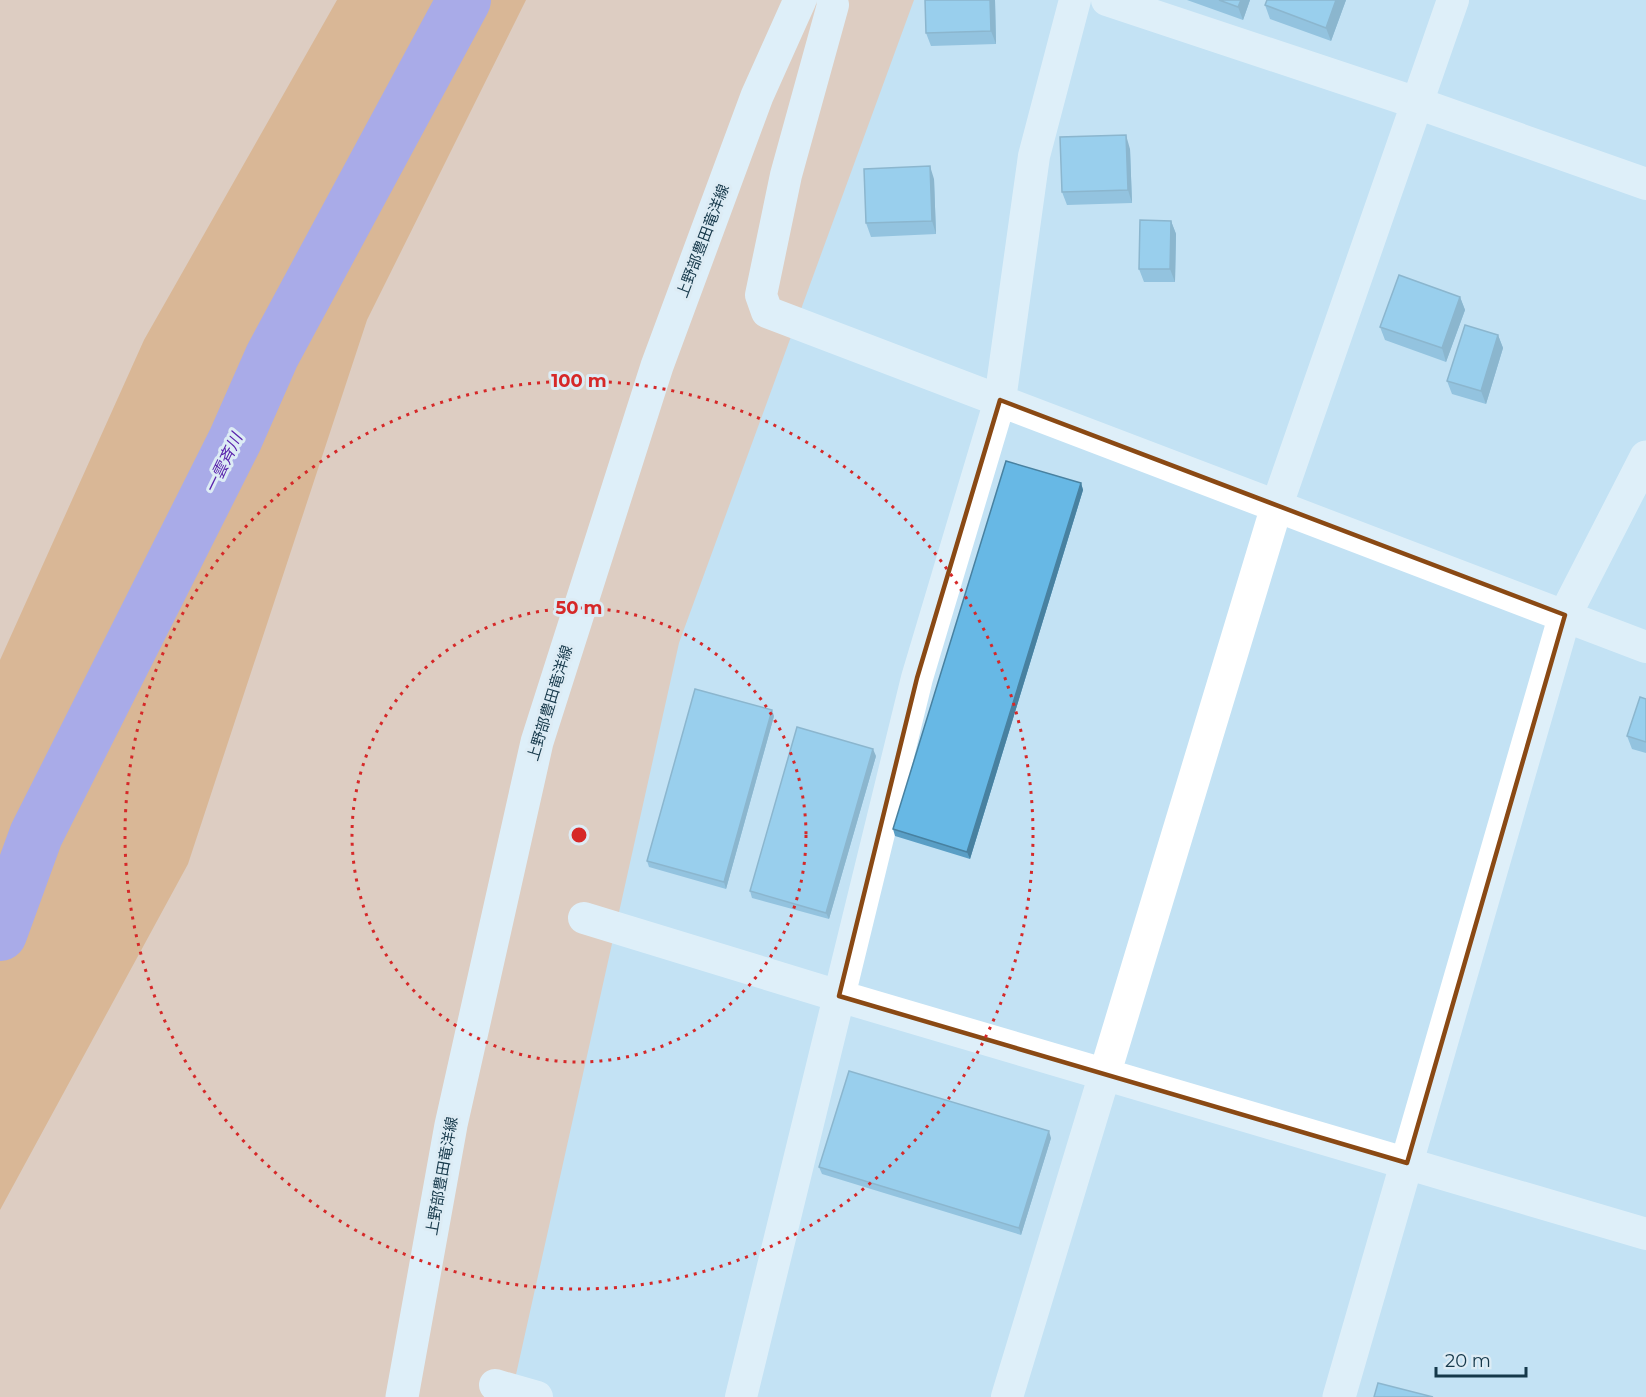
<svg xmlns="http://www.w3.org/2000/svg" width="1646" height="1397" font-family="Montserrat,'Noto Sans JP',sans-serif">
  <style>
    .green { fill: #fcb485 }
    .forest { fill: #f38325 }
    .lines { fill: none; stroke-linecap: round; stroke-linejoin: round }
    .river { stroke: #8968da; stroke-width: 54 }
    .street { stroke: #fff; stroke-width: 32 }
    .secondary { stroke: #fff; stroke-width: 33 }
    .wall { fill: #599ec5 }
    .shaded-wall { fill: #4881a0 }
    .building { fill: #67b8e5; stroke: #4881a0; stroke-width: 1.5 }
    .marked { fill: none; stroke: #8a4914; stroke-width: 4.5; stroke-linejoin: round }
    .ring { fill: none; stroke: #d62828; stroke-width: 3; stroke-dasharray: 3 6 }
    .labels { text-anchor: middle; stroke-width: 6; stroke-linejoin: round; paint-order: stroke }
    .street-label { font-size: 15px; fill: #15384a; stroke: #ddecf5 }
    .water-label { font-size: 16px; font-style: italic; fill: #5a23ac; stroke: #ddecf5 }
    .centre { fill: #d62828; stroke: #ddecf5; stroke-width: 3 }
    .ring-label { font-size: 18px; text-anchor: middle; font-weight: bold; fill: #d62828; stroke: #ddecf5; stroke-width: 6; stroke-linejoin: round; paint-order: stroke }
  </style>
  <rect width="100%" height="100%" fill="#c3e2f4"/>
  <path class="green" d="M0 0H914L679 643 511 1397H0Z"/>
  <path class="forest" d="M337 0H526L367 320 188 864 0 1210V660L144 340Z"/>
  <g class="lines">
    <path class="river" d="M0 934 36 835 235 440 272 356 464 0"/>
    <path class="street" d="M832 0 833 5 786 175 761 295 767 312 1646 647
      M1107 0 1417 103 1646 184
      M584 918 839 996 1646 1234
      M495 1385 537 1397
      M741 1397 917 678 1000 400 1034 156 1075 0
      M1007 1397 1277 505 1453 0"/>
    <path class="secondary" d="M402 1397 451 1125 537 742 657 366 757 96 800 0
      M1339 1397 1565 615 1646 457"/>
  </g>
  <path class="wall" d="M995 0 996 44 931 46 926 33Z
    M1187 0H1250L1243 20Z
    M1267 0H1346L1331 41 1270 19 1265 5Z
    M1130 149 1132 203 1067 205 1062 192Z
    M934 179 936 234 871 237 866 223Z
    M1171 221 1176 234 1175 282H1144L1139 269Z
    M1460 297 1465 310 1446 362 1385 340 1380 327Z
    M1498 335 1503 348 1486 404 1452 394 1447 381Z
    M1081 483 1083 490 970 859 895 836 893 829Z
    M1646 699V753L1632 749 1627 736Z
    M774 716 726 889 649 867 647 861Z
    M876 756 829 919 752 898 750 891Z
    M1051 1138 1021 1235 822 1174 819 1167Z"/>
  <path class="shaded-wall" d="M990 0H995L996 44 991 31Z
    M1241 0H1250L1243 20 1238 7Z
    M1336 0H1346L1331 41 1326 28Z
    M1126 135 1130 149 1132 203 1128 190Z
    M930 166 934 179 936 234 932 221Z
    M1171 221 1176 234 1175 282 1170 269Z
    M1460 297 1465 310 1446 362 1442 348Z
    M1498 335 1503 348 1486 404 1481 391Z
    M1081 483 1083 490 970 859 967 852Z
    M772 710 774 716 726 889 724 882Z
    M873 749 876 756 829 919 826 913Z
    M1049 1131 1051 1138 1021 1235 1019 1228Z"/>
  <path class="building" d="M925 0H990L991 31 926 33Z
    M1219 0H1241L1238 7Z
    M1267 0H1336L1326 28 1265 5Z
    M1126 135 1128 190 1062 192 1060 137Z
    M930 166 932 221 866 223 864 169Z
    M1140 220 1171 221 1170 269H1139Z
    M1399 275 1460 297 1442 348 1380 327Z
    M1465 325 1498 335 1481 391 1447 381Z
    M1006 461 1081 483 967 852 893 829Z
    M695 689 772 710 724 882 647 861Z
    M1640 697 1646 699V742L1627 736Z
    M797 727 873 749 826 913 750 891Z
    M849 1071 1049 1131 1019 1228 819 1167Z
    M1378 1383 1433 1397H1374Z"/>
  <path d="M0 0H1646V1397H0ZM1000 400 1565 615 1407 1163 839 996 917 678Z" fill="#c3e2f4" fill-opacity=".55" fill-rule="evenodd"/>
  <path class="marked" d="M1000 400 1565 615 1407 1163 839 996 917 678Z"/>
  <g class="ring">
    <circle cx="579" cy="835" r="227"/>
    <circle cx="579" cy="835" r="454"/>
  </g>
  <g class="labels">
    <g class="street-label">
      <text transform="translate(703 241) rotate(-69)" y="5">上野部豊田竜洋線</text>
      <text transform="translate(550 703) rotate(-73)" y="5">上野部豊田竜洋線</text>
      <text transform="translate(442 1176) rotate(-80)" y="5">上野部豊田竜洋線</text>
    </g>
    <g class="water-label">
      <text transform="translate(223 463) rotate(-64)" y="6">一雲斉川</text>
    </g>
  </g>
  <circle cx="579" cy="835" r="9" class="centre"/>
  <g class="ring-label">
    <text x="579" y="387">100 m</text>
    <text x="579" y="614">50 m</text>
  </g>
  <path d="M1436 1367v9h90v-9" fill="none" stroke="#15384a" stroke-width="3"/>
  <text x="1445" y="1367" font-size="18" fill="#15384a" stroke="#ddecf5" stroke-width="4.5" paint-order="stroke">20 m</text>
</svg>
